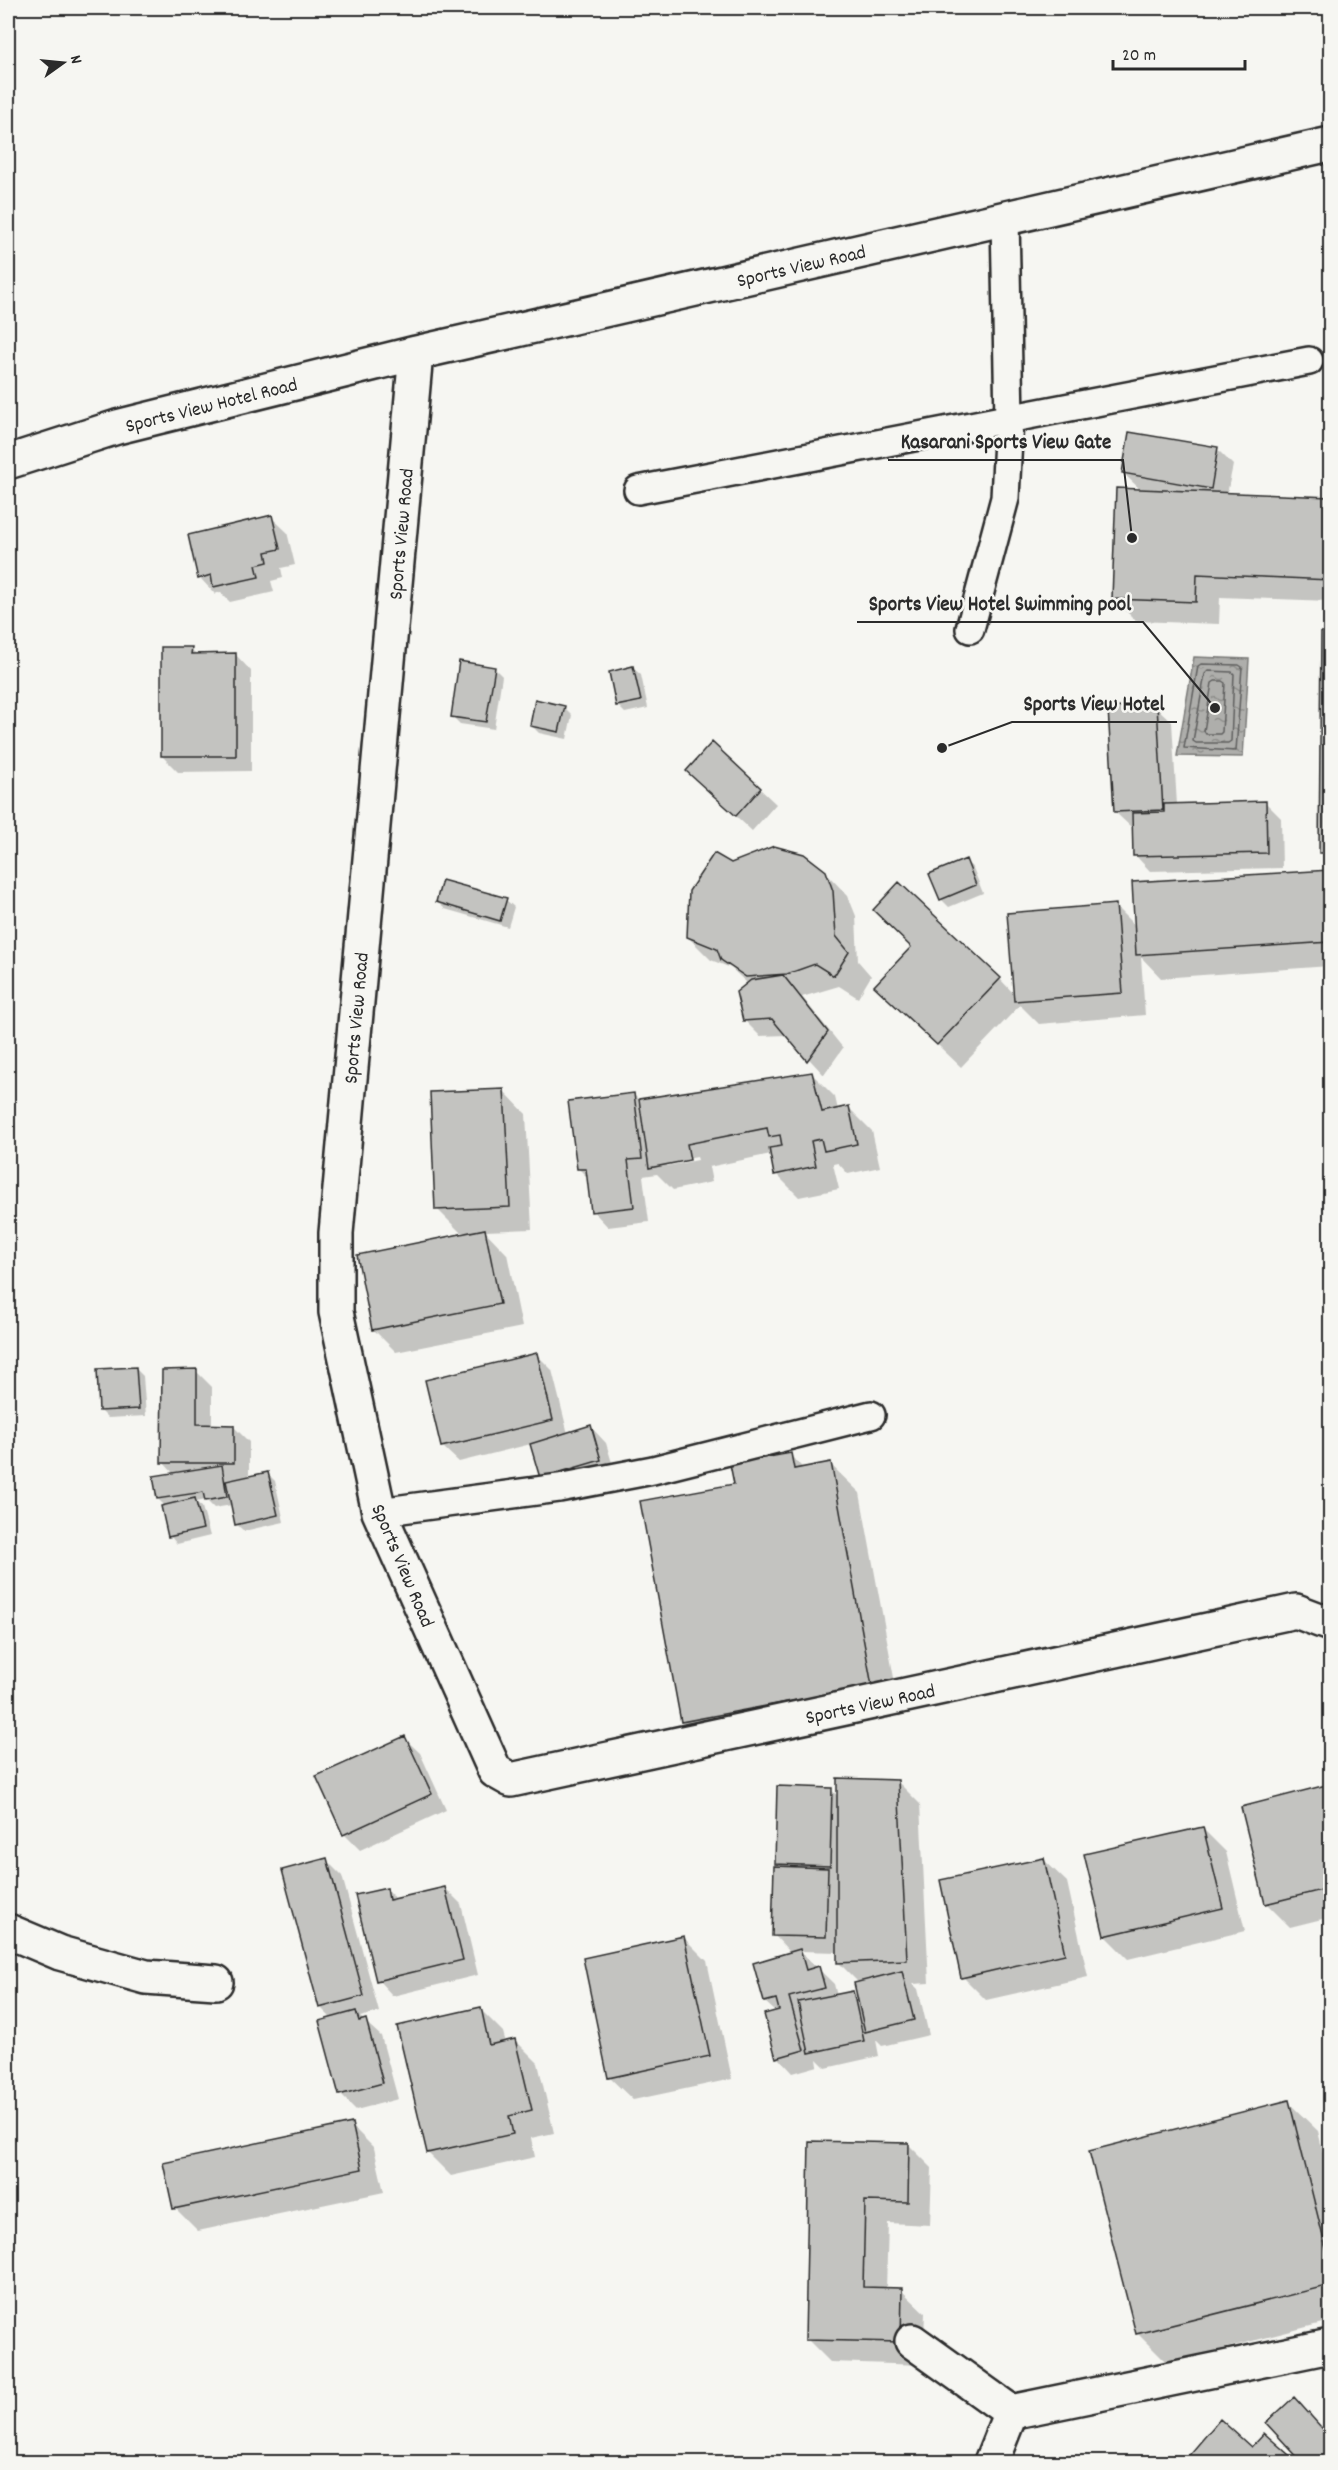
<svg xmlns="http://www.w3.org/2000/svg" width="1338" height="2470" font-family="Dekko,sans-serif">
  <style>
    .water { fill: url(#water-ripples); stroke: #7a7a78; stroke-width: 1.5 }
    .shadow { fill: #0003; fill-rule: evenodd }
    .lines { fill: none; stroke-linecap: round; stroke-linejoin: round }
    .shore { stroke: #5f5f5e; stroke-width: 1.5 }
    .building { fill: #c3c3c0; stroke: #2b2b2b; stroke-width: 1.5 }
    .lane-casing { stroke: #2b2b2b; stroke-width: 32 }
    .street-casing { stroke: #2b2b2b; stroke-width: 38 }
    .lane { stroke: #f6f6f2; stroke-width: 27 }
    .street { stroke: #f6f6f2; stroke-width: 33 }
    .labels { text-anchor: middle; stroke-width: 5; stroke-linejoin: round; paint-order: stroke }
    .street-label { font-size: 20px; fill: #2b2b2b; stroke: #f6f6f2 }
    .leader { fill: none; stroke: #2b2b2b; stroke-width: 2 }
    .callout-dot { fill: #2b2b2b; stroke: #f6f6f2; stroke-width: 2 }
    .callout-label { font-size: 21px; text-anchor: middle; font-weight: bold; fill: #2b2b2b; stroke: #f6f6f2; stroke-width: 5; stroke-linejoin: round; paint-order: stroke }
  </style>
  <defs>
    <pattern id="water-ripples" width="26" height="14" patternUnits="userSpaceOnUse" patternTransform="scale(1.5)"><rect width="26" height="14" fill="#aeaeab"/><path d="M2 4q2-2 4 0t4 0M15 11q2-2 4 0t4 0" fill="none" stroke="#8e8e8b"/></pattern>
  </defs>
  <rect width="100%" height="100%" fill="#f6f6f2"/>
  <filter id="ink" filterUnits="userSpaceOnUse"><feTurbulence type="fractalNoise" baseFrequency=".0167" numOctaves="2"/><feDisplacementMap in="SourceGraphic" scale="12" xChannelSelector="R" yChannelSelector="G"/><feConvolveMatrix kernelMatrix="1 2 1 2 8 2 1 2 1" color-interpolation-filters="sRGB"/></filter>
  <g filter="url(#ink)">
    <path class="water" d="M1194 657 1249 659 1243 757 1177 756Z"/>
    <path class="shadow" d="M1217 449 1233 465 1227 494 1330 499V601L1220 597 1219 624 1136 621 1113 598 1142 491 1123 473Z
      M271 517 287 532 295 565 281 568 283 578 271 581 274 592 230 602 220 592 215 594 200 578Z
      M1322 634H1330V862L1321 852Z
      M191 649 198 656 236 655 251 671V771L178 772 162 756Z
      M494 668 502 676 494 729 460 724 453 717Z
      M633 668 641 675 648 708 625 713 618 706 610 673Z
      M564 707 572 715 567 739 539 733 531 725Z
      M1156 707 1172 722 1177 805 1266 803 1281 818 1282 868 1150 871 1135 855 1134 827H1131L1115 812Z
      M688 771 760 789 776 804 752 831Z
      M965 861 973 868 983 893 949 907 941 899Z
      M731 865 825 872 848 896 856 916 858 961 871 976 858 998 839 986 802 997 843 1048 824 1075 787 1035 760 1036 744 1020 748 984 731 968 711 960 688 937Z
      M1330 871V966L1161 978 1141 957 1145 1015 1039 1024 1020 1005 961 1067 900 1009 1000 979 1015 995 1115 906 1136 927 1133 883Z
      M506 900 514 907 508 927 445 909 437 902Z
      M812 1074 835 1097 838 1110 849 1108 872 1131 880 1167 848 1174 838 1163 833 1164 839 1189 799 1197 776 1174 771 1154 709 1167 712 1182 673 1190 657 1174 643 1176 649 1222 608 1227 593 1211 588 1178 579 1169 633 1094 639 1100ZM697 1157 698 1160 667 1166V1163Z
      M503 1090 526 1114 532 1229 485 1231 507 1254 522 1327 396 1352 373 1329 470 1234V1232H460L437 1209Z
      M536 1354 552 1370 568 1434 591 1427 606 1443 616 1476 542 1478 531 1444 459 1462 443 1447Z
      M136 1369 143 1376 146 1416 108 1418 101 1411Z
      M196 1371 212 1387V1426H233L249 1442V1478L267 1473 275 1481 284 1522 244 1531 236 1524 232 1505 214 1508 206 1500 196 1502 202 1507 210 1536 177 1544 170 1536 166 1507 158 1499 174 1474 163 1462Z
      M790 1455 804 1469 830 1464 860 1493 901 1716 712 1751 682 1721 736 1485Z
      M404 1738 420 1753 446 1810 360 1850 344 1834Z
      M897 1781 920 1804 929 1983 913 1984 918 1989 929 2035 882 2046 876 2040 879 2056 826 2068 817 2059 818 2066 793 2073 778 2057 776 2012 765 2002 797 1951H789L774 1935 781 1868 776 1863 831 1790 839 1797ZM800 1951 838 1952V1962L859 1983V1998L853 1992 837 1996 834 1984Z
      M1330 1786V1917L1290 1927 1267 1904 1243 1808Z
      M1203 1829 1226 1852 1245 1931 1128 1959 1105 1936Z
      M1043 1859 1067 1882 1088 1977 986 2000 963 1977Z
      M326 1860 342 1876 379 2012 360 2017 381 2036 398 2099 356 2110 340 2094 332 2019 321 2008 284 1871Z
      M445 1888 461 1904 478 1975 393 1996 378 1980 386 1889 397 1900Z
      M684 1938 707 1961 732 2079 633 2100 609 2077Z
      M480 2009 503 2032 506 2043 515 2040 538 2063 554 2133 531 2138 535 2157 451 2176 428 2153Z
      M1288 2102 1318 2131 1330 2182V2321L1167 2363 1137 2333Z
      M351 2125 374 2148 384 2192 198 2231 175 2208Z
      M811 2143 909 2145 932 2168 930 2225 888 2223 886 2289 901 2290 925 2313 923 2365 830 2362 807 2339Z
      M1310 2415 1330 2438V2462H1304L1268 2423Z
      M1264 2435 1295 2462H1190L1187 2460 1251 2449Z"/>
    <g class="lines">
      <path class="shore" d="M1201 664 1239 665 1242 667 1236 751 1184 748 1198 666Z
        M1208 671 1232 672 1234 674 1231 741 1228 743H1196L1193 741 1205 674Z
        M1215 681H1222L1225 683 1222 732 1220 734H1206L1204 731 1212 683Z"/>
    </g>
    <path class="building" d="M1129 432 1218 447 1211 489 1122 473Z
      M1116 488 1330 497V580L1197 574 1196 602 1112 599Z
      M272 515 280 549 266 552 268 562 256 565 259 577 213 587 211 575 198 579 188 535Z
      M1321 632 1330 633V853H1319Z
      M161 647H192L191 654 236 653V756H161Z
      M459 661 495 667 486 722 451 717Z
      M633 666 641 701 616 706 609 672Z
      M535 699 565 706 559 732 530 726Z
      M1157 705 1163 810 1114 812 1108 708Z
      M712 742 761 788 736 816 686 771Z
      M1266 801 1267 853 1133 856 1132 813 1164 812V804Z
      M774 846 804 854 826 871 833 891 836 936 849 952 834 976 815 964 787 974 746 977 721 960 717 949 687 937 689 891 714 853 731 863Z
      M966 859 976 885 940 900 929 874Z
      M1330 870V942L1136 955 1132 882Z
      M442 880 507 898 500 921 436 902Z
      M899 882 1001 978 937 1045 874 986 911 947 873 910Z
      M1116 904 1123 993 1014 1001 1007 913Z
      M783 975 828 1032 807 1061 772 1019 743 1021 736 992 751 980Z
      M812 1072 822 1112 849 1106 857 1144 824 1151 821 1139 811 1141 816 1166 774 1175 769 1148 782 1146 780 1135 769 1137 767 1128 687 1144 690 1160 649 1168 639 1099Z
      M504 1089 510 1207 435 1210 430 1092Z
      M634 1093 642 1159 628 1160 634 1207 591 1212 586 1169H577L568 1101Z
      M485 1229 500 1304 372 1330 357 1255Z
      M537 1353 553 1420 441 1447 425 1380Z
      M136 1367 139 1409 99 1411 97 1369Z
      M197 1369V1424L234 1425V1463H161L162 1370Z
      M591 1425 601 1460 540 1478 530 1444Z
      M791 1453 794 1469 831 1462 872 1686 681 1722 640 1501 734 1484 730 1464Z
      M222 1465 227 1497 205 1501 203 1492 157 1499 153 1476Z
      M268 1472 278 1515 235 1525 226 1481Z
      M195 1498 203 1529 168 1537 161 1506Z
      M405 1736 432 1794 343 1835 316 1776Z
      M837 1778 898 1780 907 1960 837 1963Z
      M1330 1784V1888L1265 1904 1241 1807Z
      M777 1786 832 1788 830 1866 775 1864Z
      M1203 1827 1223 1908 1104 1936 1084 1854Z
      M327 1858 364 1996 319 2008 282 1870Z
      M1044 1858 1065 1954 961 1978 940 1880Z
      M774 1866 828 1868 826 1937 772 1936Z
      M445 1887 463 1960 376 1981 355 1895 387 1888 389 1900Z
      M684 1936 710 2056 608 2078 583 1958Z
      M800 1949 806 1970 819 1966 825 1988 789 1997 804 2050 776 2058 764 2014 779 2010 776 1999 764 2002 753 1963Z
      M902 1971 914 2020 865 2032 854 1983Z
      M853 1991 864 2041 809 2053 798 2002Z
      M481 2007 489 2045 515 2039 532 2110 509 2116 513 2134 427 2153 397 2026Z
      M356 2011 359 2021 366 2019 383 2083 339 2095 319 2021Z
      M1289 2100 1330 2265V2285L1136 2334 1089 2151Z
      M352 2123 362 2169 173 2209 163 2163Z
      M809 2141 909 2143 908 2202 865 2201 863 2287 902 2288 901 2342 805 2340Z
      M1294 2397 1330 2437V2452L1319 2462H1302L1266 2423Z
      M1220 2419 1251 2447 1264 2433 1297 2462H1188L1185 2460Z"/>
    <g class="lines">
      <g class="lane-casing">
        <path id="lane" d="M638 490 1309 361
          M970 629 1005 498 1009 419 1005 219
          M379 1512 559 1488 653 1470 871 1415"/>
      </g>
      <g class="street-casing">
        <path id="street" d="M1330 144 416 353 336 1233V1312L379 1512 495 1771 511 1780 1296 1611 1330 1624
          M8 462 117 427 416 353
          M8 1931 60 1953 146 1977 216 1982
          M912 2341 1011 2412 1330 2346
          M991 2462 1011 2412"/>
      </g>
      <use href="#lane" class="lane"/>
      <use href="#street" class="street"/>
    </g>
  </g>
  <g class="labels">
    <g class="street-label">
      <text transform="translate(801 265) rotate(-13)" y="7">Sports View Road</text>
      <text transform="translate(211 404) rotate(-14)" y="7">Sports View Hotel Road</text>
      <text transform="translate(400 534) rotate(-85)" y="7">Sports View Road</text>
      <text transform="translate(355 1018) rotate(-85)" y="7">Sports View Road</text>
      <text transform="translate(404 1565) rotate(67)" y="7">Sports View Road</text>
      <text transform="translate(870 1703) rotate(-12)" y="7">Sports View Road</text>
    </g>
  </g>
  <path class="leader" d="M1132 538L1123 460H888M1215 708L1143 622H857M942 748L1012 722H1177"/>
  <g class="callout-dot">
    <circle cx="1132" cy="538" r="6"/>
    <circle cx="1215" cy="708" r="6"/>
    <circle cx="942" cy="748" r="6"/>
  </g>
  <g class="callout-label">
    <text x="1006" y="448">Kasarani Sports View Gate</text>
    <text x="1000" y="610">Sports View Hotel Swimming pool</text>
    <text x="1094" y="710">Sports View Hotel</text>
  </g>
  <rect width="1338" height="2470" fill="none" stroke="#f6f6f2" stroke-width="30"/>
  <rect x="15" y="15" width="1308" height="2440" fill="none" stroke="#2b2b2b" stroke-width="2" filter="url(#ink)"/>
  <g transform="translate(63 63) rotate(75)" stroke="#f6f6f2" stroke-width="4.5" paint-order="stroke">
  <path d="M0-4.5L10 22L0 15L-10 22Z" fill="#2b2b2b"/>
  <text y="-9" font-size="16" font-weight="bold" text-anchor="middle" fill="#2b2b2b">N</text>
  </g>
  <path d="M1113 60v9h132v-9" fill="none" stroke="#2b2b2b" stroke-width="3"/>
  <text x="1122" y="60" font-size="18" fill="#2b2b2b" stroke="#f6f6f2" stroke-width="4.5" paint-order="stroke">20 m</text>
</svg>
